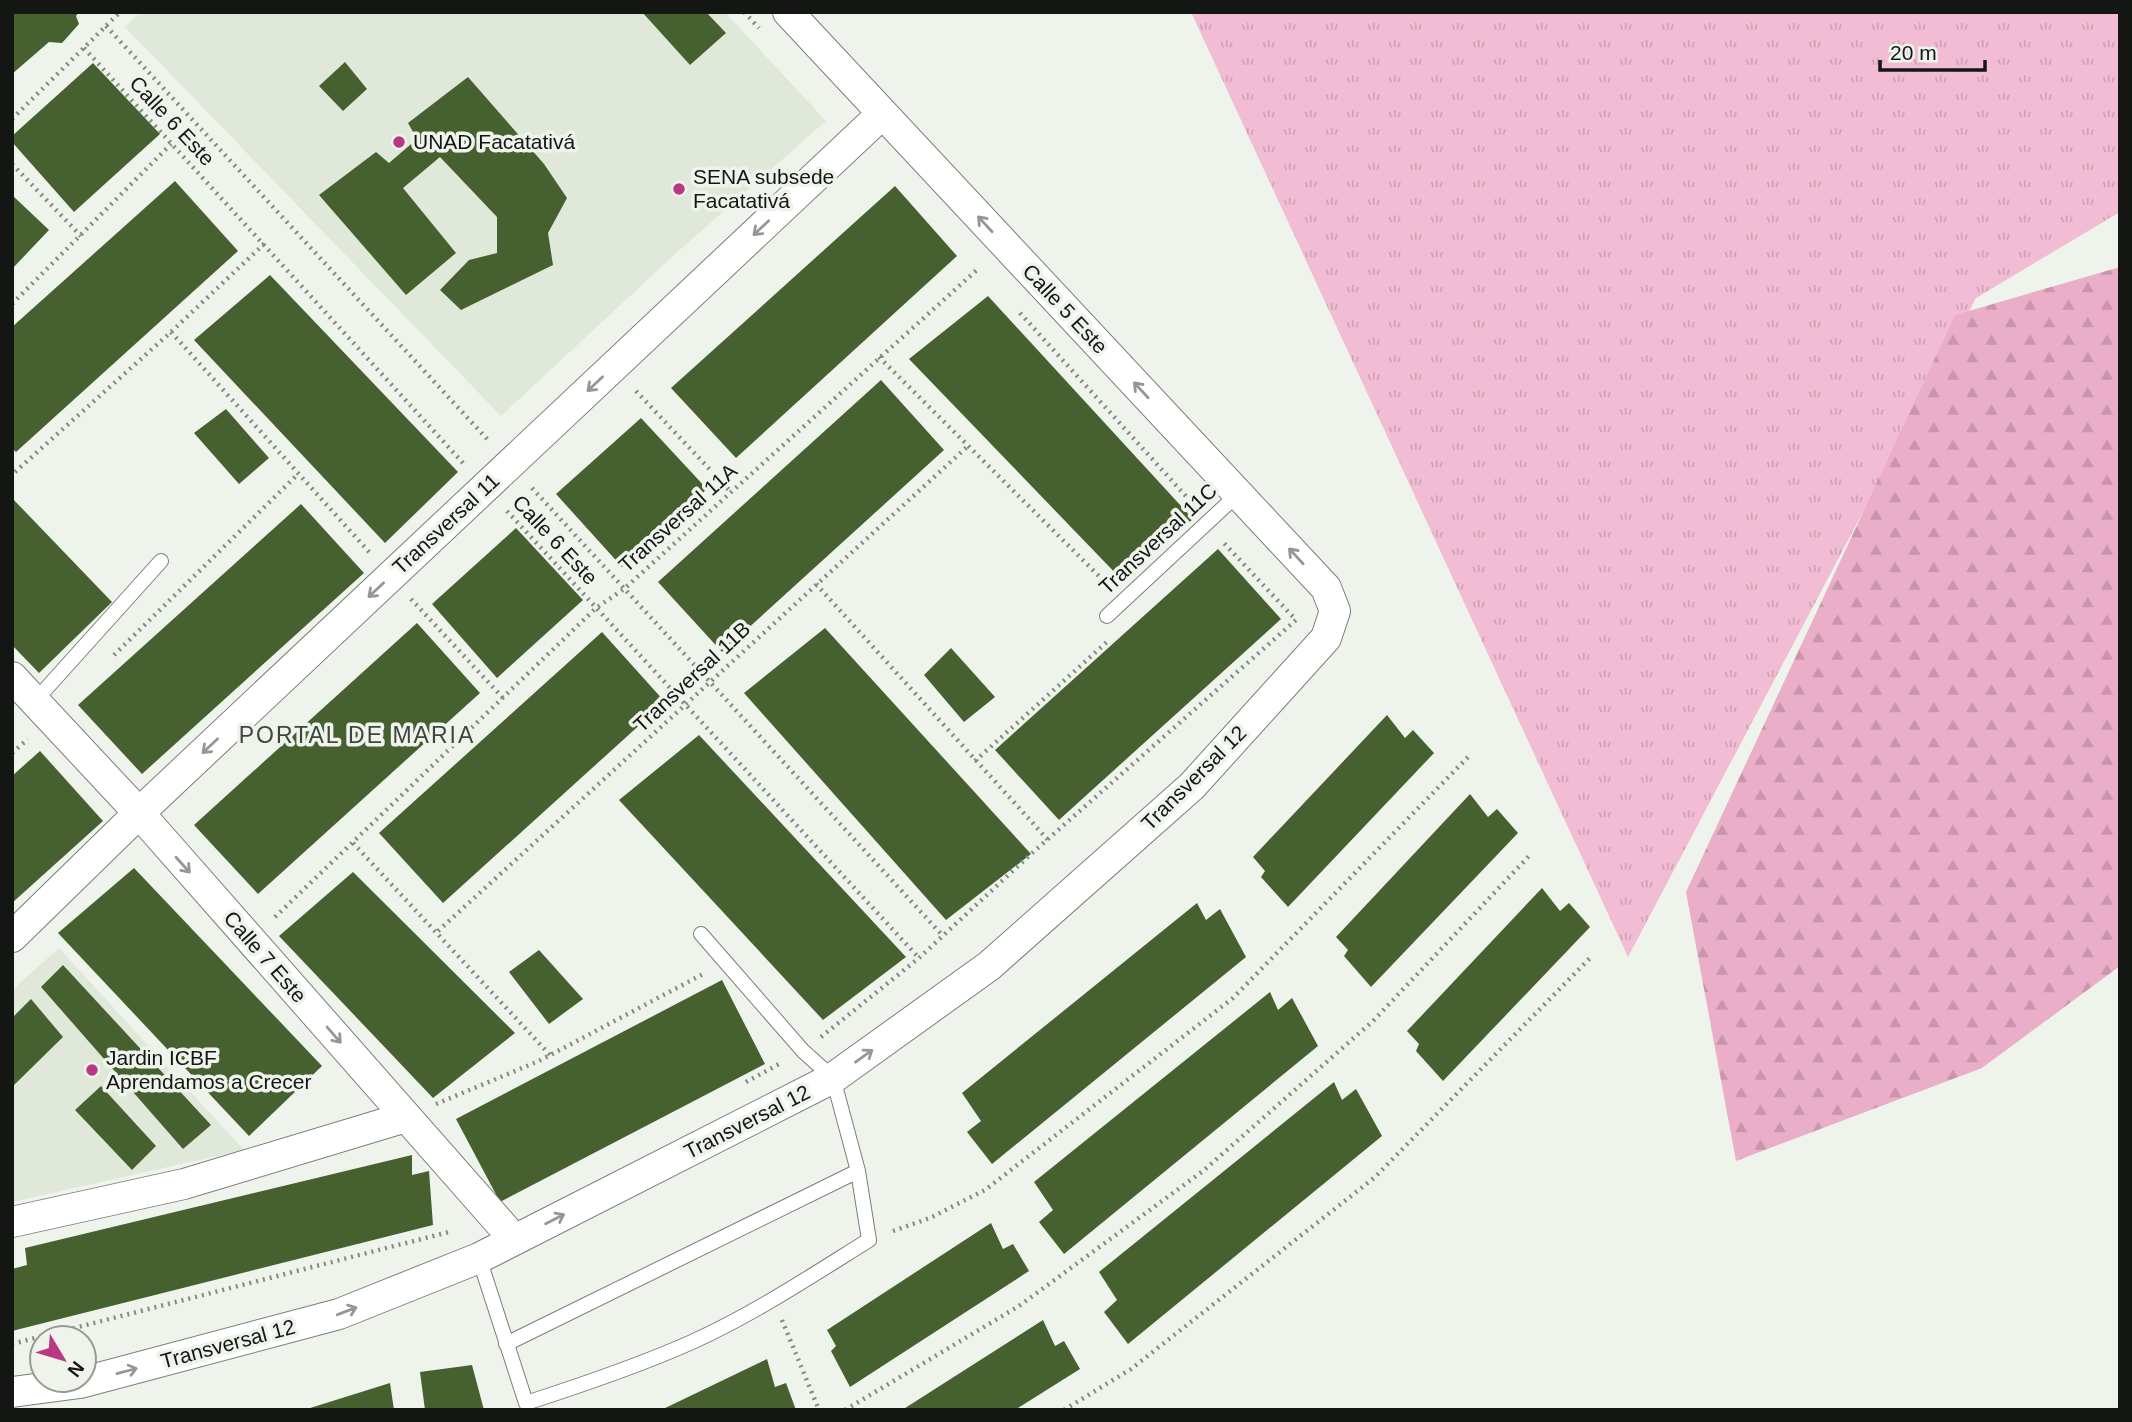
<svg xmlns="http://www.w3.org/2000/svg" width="2132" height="1422" font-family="Helvetica,sans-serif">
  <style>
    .built { fill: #e0e9d9 }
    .grass { fill: url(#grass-tufts) }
    .forest { fill: url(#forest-firs) }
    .building { fill: #466030 }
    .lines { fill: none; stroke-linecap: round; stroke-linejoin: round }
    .service-casing { stroke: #7b7f77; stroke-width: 16 }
    .minor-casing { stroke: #7b7f77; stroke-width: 32 }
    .path { stroke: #858983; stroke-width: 4.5; stroke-dasharray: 2 5; stroke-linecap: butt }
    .service { stroke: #fff; stroke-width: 14 }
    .minor { stroke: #fff; stroke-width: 30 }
    .oneway { stroke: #959695 }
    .poi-dot { fill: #ba3880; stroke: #eef4eb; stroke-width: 2.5 }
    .labels { text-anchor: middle; stroke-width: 7; stroke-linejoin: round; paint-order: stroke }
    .street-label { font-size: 21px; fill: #141613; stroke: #eef4eb }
    .poi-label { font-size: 21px; fill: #141613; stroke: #eef4eb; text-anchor: start }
    .neighbourhood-label { font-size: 23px; letter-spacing: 2px; fill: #3f443c; stroke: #eef4eb }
  </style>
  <defs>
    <pattern id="grass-tufts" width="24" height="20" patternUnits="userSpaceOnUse" patternTransform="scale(1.75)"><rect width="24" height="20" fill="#f2bdd4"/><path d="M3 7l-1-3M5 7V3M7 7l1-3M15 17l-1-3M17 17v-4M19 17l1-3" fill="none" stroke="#cfa2b5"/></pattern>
    <pattern id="forest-firs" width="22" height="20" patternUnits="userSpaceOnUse" patternTransform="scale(1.75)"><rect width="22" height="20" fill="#ebaec9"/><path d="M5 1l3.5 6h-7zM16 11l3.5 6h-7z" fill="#c995ac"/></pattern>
  </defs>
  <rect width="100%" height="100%" fill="#eef4eb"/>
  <path class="built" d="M140 12H725L826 121 673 256 501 416 125 27Z
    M59 948 244 1150 12 1202V990Z"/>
  <path class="grass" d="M1191 12H2120V212L1976 298 1628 957Z"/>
  <path class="forest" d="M2120 267V966L1982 1068 1736 1161 1686 892 1955 315Z"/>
  <path class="building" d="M12 12H79L76 16 79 24 62 43 49 42 12 74Z
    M642 12H706L726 33 690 65Z
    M345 62 367 89 343 111 319 86Z
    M93 63 160 134 74 212 12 142V136Z
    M468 77 544 164 567 198 548 233 553 265 461 310 440 290 469 260 497 253V217L440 157 403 188 456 253 406 295 319 195 376 152 389 163 417 139 408 123Z
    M175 181 238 251 16 452 12 448V327Z
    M895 186 957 256 736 458 671 388Z
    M12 195 49 230 12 269Z
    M270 275 458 472 385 543 194 340Z
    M988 296 1193 519 1122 580 909 359Z
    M881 380 944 450 722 652 658 582Z
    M226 409 269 458 239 484 194 433Z
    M641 418 707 489 622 567 556 494Z
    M12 498 112 602 39 673 12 645Z
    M301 504 364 573 142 774 78 705Z
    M516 528 583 600 497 678 432 604Z
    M1218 549 1281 619 1059 820 995 750Z
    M417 623 480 693 258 894 194 825Z
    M825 628 1031 854 946 920 744 693Z
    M602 632 665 702 443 903 379 833Z
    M951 648 995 697 964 722 924 675Z
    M1387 715 1405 738 1413 730 1434 753 1288 907 1261 877 1265 871 1253 857Z
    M699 735 906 957 823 1020 619 800Z
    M40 751 103 821 12 903V776Z
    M1470 794 1488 817 1497 809 1518 833 1371 987 1344 956 1348 950 1336 937Z
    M134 868 322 1066 249 1136 58 933Z
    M353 872 515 1033 433 1098 279 936Z
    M1542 888 1560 911 1569 903 1590 927 1443 1081 1416 1051 1419 1044 1407 1031Z
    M1197 903 1206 920 1220 909 1246 957 992 1164 967 1132 981 1121 962 1093Z
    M539 950 583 999 549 1024 509 972Z
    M63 965 211 1125 183 1149 41 987Z
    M722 980 765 1064 500 1202 456 1119Z
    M1270 992 1278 1010 1292 998 1318 1046 1064 1254 1039 1222 1053 1210 1034 1182Z
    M31 999 63 1037 12 1087V1018Z
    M1334 1082 1342 1100 1356 1089 1382 1136 1128 1344 1104 1312 1117 1300 1099 1272Z
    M101 1086 156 1146 132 1170 75 1110Z
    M412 1155V1175L429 1171 433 1225 12 1331V1269L27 1265 25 1248Z
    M991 1223 1003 1249 1013 1244 1029 1271 850 1387 831 1351 836 1346 827 1330Z
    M1043 1320 1055 1346 1064 1341 1080 1369 1015 1410H902Z
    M767 1359 775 1387 786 1383 796 1410H661Z
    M472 1365 484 1410H425L420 1372Z
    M390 1383 394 1410H307V1409Z"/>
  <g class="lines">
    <g class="service-casing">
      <path id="service" d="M1107 616 1238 494
        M35 701 161 561
        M479 1258 526 1403C582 1385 638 1366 692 1342 754 1314 811 1276 869 1240L858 1171 833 1078 803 1051 701 934
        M506 1344 858 1171"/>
    </g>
    <g class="minor-casing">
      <path id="minor" d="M12 677 139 813 514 1239
        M12 937 139 813 882 114
        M12 1222 184 1184 406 1117
        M12 1392 80 1383 339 1314 479 1258 833 1078 989 966 1192 786 1326 638 1335 611 1326 588 788 12"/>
    </g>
    <path class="path" d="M744 12 759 28
      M106 26 488 440
      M84 48 463 463
      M12 119 120 12
      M12 164 81 236
      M12 304 171 144
      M1020 313 1193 504
      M171 332 370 553
      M879 357 1108 585
      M636 391 731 492
      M15 472 171 332 265 243
      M532 488 943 936
      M507 511 919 958
      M816 584 1049 841
      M411 599 503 698
      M114 655 298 474
      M12 753 28 739
      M975 761 1108 641
      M353 843 550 1055
      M275 917 596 608 624 589 979 268
      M438 931 968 446
      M821 1037 919 958 1031 854 1296 620 1222 541
      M746 1082 781 1063
      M436 1104 539 1061 705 973
      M893 1231 930 1218 985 1190 1233 998 1468 757
      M782 1320 819 1410
      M12 1344 449 1232
      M845 1410 1019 1306 1203 1171 1373 1021 1530 855
      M1064 1410 1131 1369 1374 1178 1591 957"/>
    <use href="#service" class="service"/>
    <use href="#minor" class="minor"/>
  </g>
  <defs><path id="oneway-shaft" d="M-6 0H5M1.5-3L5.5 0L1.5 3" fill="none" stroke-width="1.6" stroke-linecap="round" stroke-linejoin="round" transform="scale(1.75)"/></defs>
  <g class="oneway">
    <use href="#oneway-shaft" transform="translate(985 224) rotate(-133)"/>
    <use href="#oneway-shaft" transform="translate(761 228) rotate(137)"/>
    <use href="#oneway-shaft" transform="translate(595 384) rotate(137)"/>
    <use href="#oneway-shaft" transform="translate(1141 390) rotate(-133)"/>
    <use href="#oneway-shaft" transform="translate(1296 556) rotate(-133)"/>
    <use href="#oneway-shaft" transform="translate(376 590) rotate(137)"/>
    <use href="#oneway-shaft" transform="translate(210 746) rotate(137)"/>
    <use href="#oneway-shaft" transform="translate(183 865) rotate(48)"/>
    <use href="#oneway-shaft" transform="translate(334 1035) rotate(49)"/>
    <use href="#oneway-shaft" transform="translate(864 1056) rotate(-36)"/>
    <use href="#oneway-shaft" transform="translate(555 1219) rotate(-27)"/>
    <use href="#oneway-shaft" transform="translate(347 1311) rotate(-21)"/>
    <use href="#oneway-shaft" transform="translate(127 1371) rotate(-15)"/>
  </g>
  <g class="poi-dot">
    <circle cx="399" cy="142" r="7"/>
    <circle cx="679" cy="189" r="7"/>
    <circle cx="92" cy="1070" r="7"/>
  </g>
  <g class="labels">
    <g class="street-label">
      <text transform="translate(172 121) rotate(47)" y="7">Calle 6 Este</text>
      <text transform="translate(1065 309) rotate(47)" y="7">Calle 5 Este</text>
      <text transform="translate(678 518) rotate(-42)" y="7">Transversal 11A</text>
      <text transform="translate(446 524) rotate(-43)" y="7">Transversal 11</text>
      <text transform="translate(1158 539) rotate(-43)" y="7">Transversal 11C</text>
      <text transform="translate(555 540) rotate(47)" y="7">Calle 6 Este</text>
      <text transform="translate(692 677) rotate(-43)" y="7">Transversal 11B</text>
      <text transform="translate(1194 778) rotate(-45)" y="7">Transversal 12</text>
      <text transform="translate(265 957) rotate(49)" y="7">Calle 7 Este</text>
      <text transform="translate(747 1122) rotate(-27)" y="7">Transversal 12</text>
      <text transform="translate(228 1344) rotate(-15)" y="7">Transversal 12</text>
    </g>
    <g class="poi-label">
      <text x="413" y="149">UNAD Facatativá</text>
      <text x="693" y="184">SENA subsede<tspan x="693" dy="24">Facatativá</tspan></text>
      <text x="106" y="1065">Jardin ICBF<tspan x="106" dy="24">Aprendamos a Crecer</tspan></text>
    </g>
    <g class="neighbourhood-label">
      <text x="357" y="743">PORTAL DE MARIA</text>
    </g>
  </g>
  <rect width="2132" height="1422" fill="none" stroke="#141613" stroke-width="28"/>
  <g transform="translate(63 1359) rotate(128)"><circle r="33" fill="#eef4eb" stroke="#979b95" stroke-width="2"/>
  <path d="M0-5L12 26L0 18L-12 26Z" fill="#ba3880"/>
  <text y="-10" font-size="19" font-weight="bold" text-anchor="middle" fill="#141613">N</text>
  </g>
  <path d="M1880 60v10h105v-10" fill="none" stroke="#141613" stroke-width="3.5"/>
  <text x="1890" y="60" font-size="21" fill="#141613" stroke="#eef4eb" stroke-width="5" paint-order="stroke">20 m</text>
</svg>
